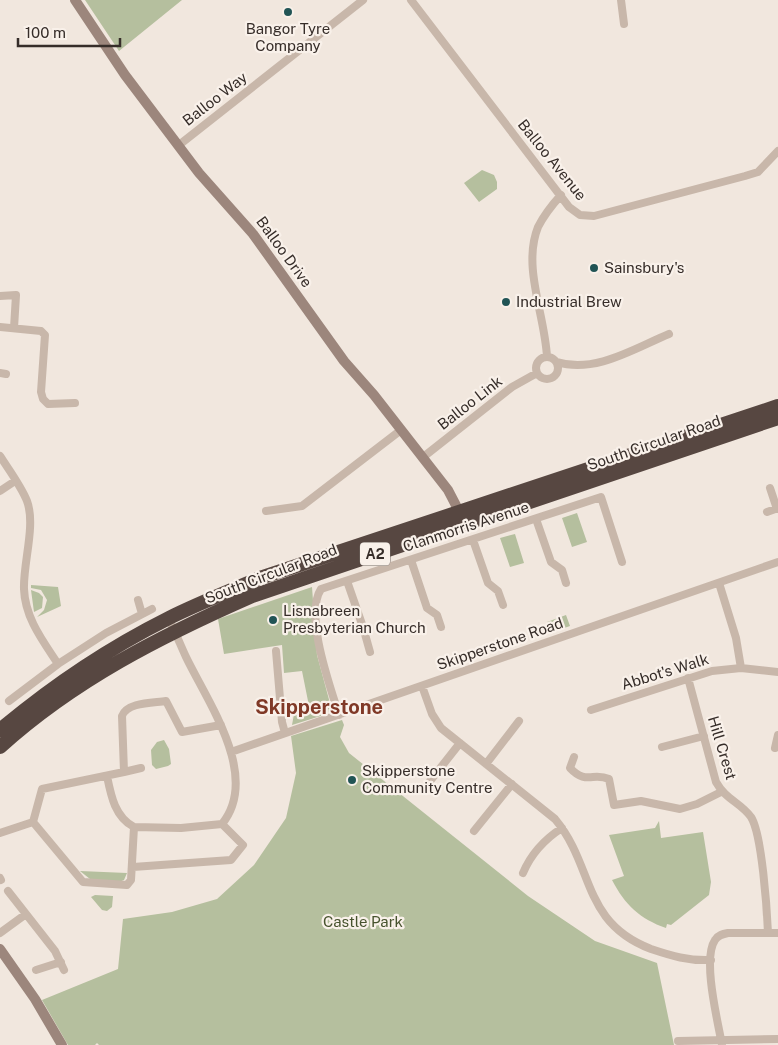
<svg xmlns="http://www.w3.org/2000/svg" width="778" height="1045" font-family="'Public Sans',sans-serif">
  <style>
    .green { fill: #b5bf9e }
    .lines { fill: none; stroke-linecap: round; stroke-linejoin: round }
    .street { stroke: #c8b7aa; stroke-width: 8 }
    .secondary { stroke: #9c867c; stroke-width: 10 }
    .highway { stroke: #574741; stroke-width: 14 }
    .poi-dot { fill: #215455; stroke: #f9f1ea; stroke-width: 2 }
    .labels { text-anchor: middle; stroke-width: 4.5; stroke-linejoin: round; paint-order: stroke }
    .shield { fill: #f9f1ea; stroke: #706863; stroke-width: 1 }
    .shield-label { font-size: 14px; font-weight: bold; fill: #362d29 }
    .poi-label { font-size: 15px; fill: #362d29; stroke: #f9f1ea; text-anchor: start }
    .street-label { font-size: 15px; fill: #362d29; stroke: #f9f1ea }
    .park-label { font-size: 15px; fill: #47532e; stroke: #f9f1ea }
    .district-label { font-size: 20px; font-weight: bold; fill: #803927; stroke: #f9f1ea }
  </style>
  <rect width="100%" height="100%" fill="#f1e7de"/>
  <path class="green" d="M85 0H182L119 51Z
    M482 170 494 175 497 182V189L479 202 464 183Z
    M577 513 587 542 572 547 562 518Z
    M515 534 524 563 510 567 500 538Z
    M31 585 58 587 61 606 37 617 44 610 47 600 41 590 31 588Z
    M312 587 317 655 331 707 327 714 292 725 294 714 310 711 302 671 284 673 282 645 224 654 218 619Z
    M31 590 39 593 43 597 42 608 34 612Z
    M566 615 570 626 550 633 547 622Z
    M342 720 344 725 340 737 349 753 528 896 595 941 657 963 674 1045H99L97 1043 95 1045H68L42 1000 118 969 123 919 172 912 217 899 254 865 286 818 296 773 291 736Z
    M164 740 169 749 171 764 168 766 156 769 152 765 151 750 157 742Z
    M659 821 661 838 703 832 711 882 709 895 671 925 667 924 666 928C640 919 625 905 612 880L624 876 609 835 655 828Z
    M80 871 127 873 124 880 119 882 90 879Z
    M95 895 113 896 112 907 107 911 102 910 91 897Z"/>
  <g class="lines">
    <path class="street" d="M411 0 569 207 580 215 594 216 745 176 758 172 778 151
      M621 0 624 24
      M179 145 363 0
      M0 296 16 295 14 328
      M0 327 41 331 45 335 41 392 43 399 48 404 75 403
      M536 368a11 11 0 1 1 22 0a11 11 0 1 1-22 0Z
      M547 357C545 315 522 267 538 227 544 215 552 205 561 195
      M557 362C595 374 635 348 669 334
      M0 373 6 374
      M0 456C9 470 21 486 27 501 36 525 23 563 24 589 25 618 43 641 58 664L9 701
      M422 458 512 387 537 373
      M770 488 777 509
      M0 491 15 481
      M266 511 302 506 401 430
      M767 512 778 508
      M536 519 551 562 562 570 566 583
      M473 540 488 583 498 591 503 605
      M411 560 427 608 437 615 441 627
      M347 581 363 627 370 652
      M719 583 736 638 741 668
      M138 600 142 614
      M276 651 282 722 285 733
      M58 664 106 633 152 609
      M688 678 716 782C726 800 740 802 751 817 762 834 767 910 768 933
      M422 686 432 714 441 728 555 819C595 867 581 922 651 949 672 956 688 961 711 960
      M591 710 712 671 741 668 778 672
      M339 715C330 686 304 615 321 589L601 497 622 562
      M662 747 704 736
      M775 748 778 735
      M231 752 778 562
      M574 757 570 768C586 785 593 772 609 779L614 805 641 801 680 809 697 804 721 792
      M486 764 519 721
      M124 772 141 768
      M107 776C111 796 115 817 134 827L181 828 222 824C261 776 207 701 186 657 180 644 175 631 168 618
      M423 790 460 743
      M33 822 42 789 124 772 122 716C127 702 153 703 166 701L182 732 221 725
      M474 831 512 784
      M0 833 33 822 83 882 127 885 131 880 134 827
      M133 867 231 860 243 845 222 824
      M523 873C531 854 545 839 562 828
      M0 878 1 880
      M8 891 55 951 64 970
      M0 933 26 914
      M36 970 61 962
      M678 1041 778 1039
      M722 1045C718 1022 702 959 715 940 718 935 723 934 728 933H778"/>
    <path class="secondary" d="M75 0 125 75 199 173 253 234 344 361 374 395 448 490 462 517
      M0 949 35 999 62 1045"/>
    <path class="highway" d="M0 730C51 687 109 648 169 618 199 603 230 591 260 578L778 406
      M0 747C74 680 161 636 252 596L778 418"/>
  </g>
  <g class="poi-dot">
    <circle cx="288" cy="12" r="5"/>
    <circle cx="594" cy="268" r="5"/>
    <circle cx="506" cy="302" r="5"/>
    <circle cx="273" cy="620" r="5"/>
    <circle cx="352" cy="780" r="5"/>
  </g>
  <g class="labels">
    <rect class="shield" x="360" y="542.5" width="30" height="23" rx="4"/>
    <g class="shield-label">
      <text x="375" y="559">A2</text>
    </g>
    <g class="poi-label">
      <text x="288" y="34" text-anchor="middle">Bangor Tyre<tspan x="288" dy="17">Company</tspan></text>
      <text x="604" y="273">Sainsbury's</text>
      <text x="516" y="307">Industrial Brew</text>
      <text x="283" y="616">Lisnabreen<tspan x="283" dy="17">Presbyterian Church</tspan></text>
      <text x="362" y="776">Skipperstone<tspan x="362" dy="17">Community Centre</tspan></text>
    </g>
    <g class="street-label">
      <text transform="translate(215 99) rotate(-38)" y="5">Balloo Way</text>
      <text transform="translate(552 160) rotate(51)" y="5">Balloo Avenue</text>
      <text transform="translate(284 252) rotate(54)" y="5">Balloo Drive</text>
      <text transform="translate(470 403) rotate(-38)" y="5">Balloo Link</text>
      <text transform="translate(654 443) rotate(-19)" y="5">South Circular Road</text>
      <text transform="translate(466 527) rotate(-18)" y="5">Clanmorris Avenue</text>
      <text transform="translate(271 574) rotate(-21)" y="5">South Circular Road</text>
      <text transform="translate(500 644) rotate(-19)" y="5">Skipperstone Road</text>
      <text transform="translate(665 672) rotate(-17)" y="5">Abbot's Walk</text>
      <text transform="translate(722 748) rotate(73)" y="5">Hill Crest</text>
    </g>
    <g class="park-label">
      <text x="363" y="927">Castle Park</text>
    </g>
    <g class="district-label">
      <text x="319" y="714">Skipperstone</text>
    </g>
  </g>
  <path d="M18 38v8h102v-8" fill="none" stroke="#362d29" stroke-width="2.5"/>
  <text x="25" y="38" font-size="15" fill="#362d29" stroke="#f9f1ea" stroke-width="4" paint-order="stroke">100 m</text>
</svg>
